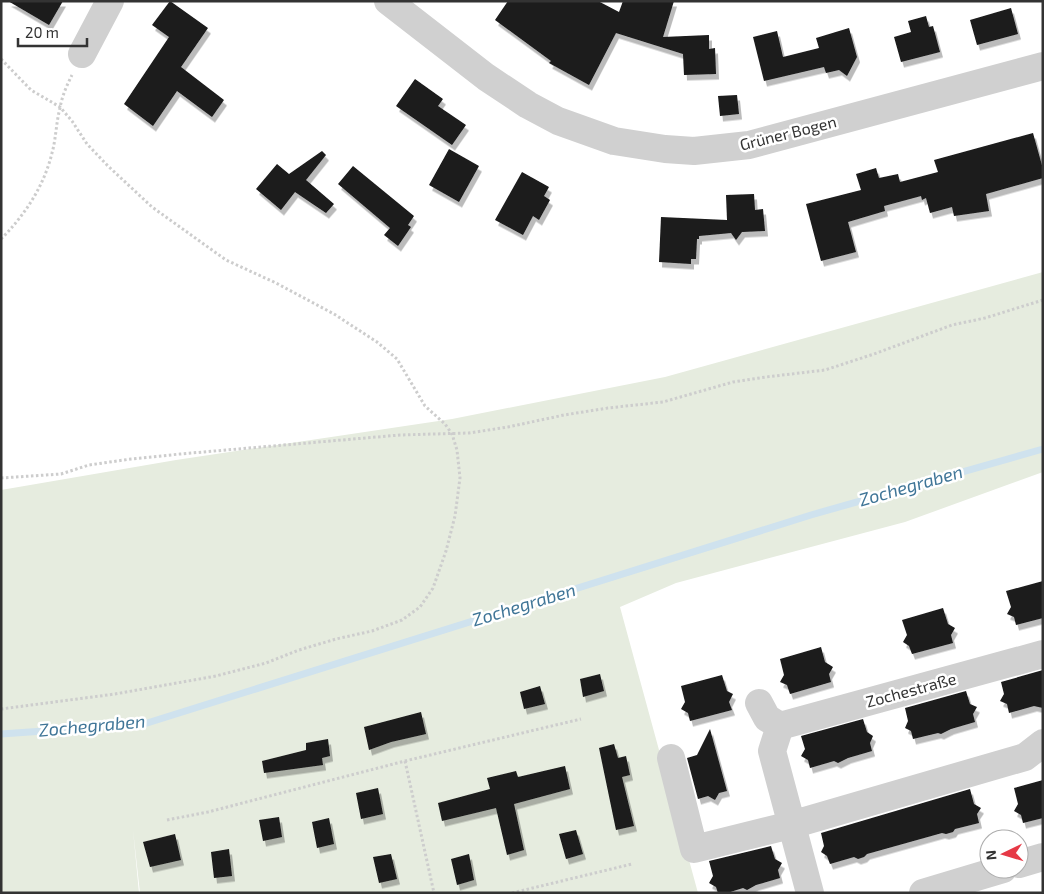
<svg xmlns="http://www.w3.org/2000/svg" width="1044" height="894" font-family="'Exo 2',sans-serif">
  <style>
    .green { fill: #e6ecdf }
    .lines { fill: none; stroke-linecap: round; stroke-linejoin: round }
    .stream { stroke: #cfe2ee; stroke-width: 7 }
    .building { fill: #1a1a1a; filter: url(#shadow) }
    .path { stroke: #cdcdcd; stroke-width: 3; stroke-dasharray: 2.5 2.5; stroke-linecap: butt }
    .minor { stroke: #d0d0d0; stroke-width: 28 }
    .labels { text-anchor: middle; stroke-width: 5; stroke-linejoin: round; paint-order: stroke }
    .street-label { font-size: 16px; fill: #333; stroke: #fff }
    .water-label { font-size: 18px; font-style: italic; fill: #3f7597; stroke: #fff }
  </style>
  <defs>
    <filter id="shadow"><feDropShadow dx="3" dy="5.5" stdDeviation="0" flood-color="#0004"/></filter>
  </defs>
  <rect width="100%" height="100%" fill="#fff"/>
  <path class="green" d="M1043 272V472L905 522 676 583 620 607 698 893H140L133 830 139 893H1V490L176 460 452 419 665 377Z"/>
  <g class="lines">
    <path class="stream" d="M1 734 144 724 811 515 1043 449"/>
  </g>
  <path class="building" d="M8 1H63L49 25Z
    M170 1 208 28 181 67 224 100 212 117 177 91 153 126 124 104 169 37 152 25Z
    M508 1H598L619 12 623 1H674L663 37 709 35V49L715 48 716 74 684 75 683 54 616 33 589 85 549 63 551 61 495 20Z
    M1011 8 1018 34 977 45 970 20Z
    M926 16 929 27 933 26 940 52 901 62 894 37 911 32 908 21Z
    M849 28 857 57 847 76 839 70 826 73 824 67 764 81 753 37 777 31 783 57 819 48 816 38Z
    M415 79 443 99 438 106 466 125 452 145 396 106Z
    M737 95 739 114 720 116 718 96Z
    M1033 133 1043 169V178L986 194 989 211 954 216 952 207 930 213 926 198 922 200 921 196 884 206 885 211 848 222 856 252 821 261 806 204 861 190 856 174 876 168 879 178 898 174 900 182 938 172 934 160Z
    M449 149 479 166 459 202 429 185Z
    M322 151 326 155 306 180 334 204 326 213 295 192 281 210 256 189 277 164 289 174Z
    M353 166 414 216 408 225 411 227 398 246 384 235 390 228 338 184Z
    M522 172 549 187 544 196 550 200 539 220 533 216 523 235 495 220Z
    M754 194 755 210 763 209 765 231 742 232 736 240 731 233 699 236V239H697L696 259H691V264L659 262 661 217 727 220 726 195Z
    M1043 581V618L1016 625 1014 617 1007 614 1011 607 1006 591Z
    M943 608 948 624 955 628 951 635 953 643 912 654 909 646 903 642 907 635 902 620Z
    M821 647 825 662 833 667 829 674 831 682 790 694 787 685 780 682 784 675 780 659Z
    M1043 670V708L1034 706 1009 713 1007 704 1000 701 1004 694 1001 682Z
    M600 674 604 691 583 697 580 679Z
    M722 675 727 691 733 694 729 702 732 710 690 721 688 713 681 709 685 702 681 686Z
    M540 686 545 704 524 709 520 692Z
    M966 691 970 704 977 707 973 714 975 722 951 729 941 734 938 733 913 739 911 731 905 728 908 721 905 708Z
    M421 712 426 734 391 742 369 750 364 727Z
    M863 719 867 732 873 736 870 743 872 751 848 758 838 763 834 761 810 768 808 760 801 756 805 749 801 736Z
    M710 729 727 791 719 793 715 800 708 796 698 799 687 758 697 755Z
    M328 739 330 756 322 758 323 765 264 773 262 761 306 750V743Z
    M614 744 618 758 626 756 630 775 622 777 634 826 616 830 599 748Z
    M565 766 570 789 514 804 524 850 507 855 496 808 442 821 438 803 490 789 487 778 516 771 518 777Z
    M1043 780V818L1023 823 1021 815 1014 811 1018 804 1014 788Z
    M378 788 383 814 361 819 356 793Z
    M970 789 974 804 981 808 977 814 979 823 955 829 953 832 946 834 942 833 867 854 864 857 858 859 854 857 830 864 827 856 821 852 824 846 821 833Z
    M279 817 282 837 263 841 259 820Z
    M329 818 334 844 317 848 312 822Z
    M576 830 583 854 566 859 559 834Z
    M175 834 181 860 150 867 143 842Z
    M771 846 775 859 782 863 778 870 780 878 756 885 747 890 743 888 727 893H718L716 887 709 883 713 876 709 861Z
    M229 849 232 876 214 878 211 852Z
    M391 854 397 879 379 883 373 857Z
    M469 854 474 880 457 885 451 859Z"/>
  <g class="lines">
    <path class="path" d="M1 59 31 90 60 107 72 121 87 144 108 166 152 207 226 260 276 283 334 314 377 342 397 359 425 406 445 424 452 434 457 450 460 478 455 516 446 551 433 588 420 607 402 620 372 631 336 639 299 650 266 663 216 676 115 694 1 709
      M1 239C25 215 44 186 52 153 56 139 56 123 60 108 62 96 67 85 72 75
      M1 478 61 474 89 465 131 459 180 454 400 435 469 433 508 427 564 415 608 408 663 402 733 382 766 377 825 370 874 354 952 325 985 318 1043 300
      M405 761 434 893
      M167 820 208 812 405 761 581 719
      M512 893 632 864"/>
    <path class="minor" d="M388 1 486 77 528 105 558 121 614 141 665 149 694 151 749 145 1043 66
      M82 54 110 1
      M759 703 767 718 780 726 772 751 810 893
      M780 726 1043 654
      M671 758 694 849 791 825 1025 757 1043 743
      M1019 864 1043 857
      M923 893 1003 869"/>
  </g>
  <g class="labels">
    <g class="street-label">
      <text transform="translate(788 133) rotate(-14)" y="6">Grüner Bogen</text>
      <text transform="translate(911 690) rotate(-15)" y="6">Zochestraße</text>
    </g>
    <g class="water-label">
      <text transform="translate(911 486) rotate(-16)" y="6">Zochegraben</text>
      <text transform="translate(524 605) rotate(-17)" y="6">Zochegraben</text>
      <text transform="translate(92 726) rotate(-5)" y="6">Zochegraben</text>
    </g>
  </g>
  <rect width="1044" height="894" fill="none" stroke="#333333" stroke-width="5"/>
  <g transform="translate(1004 854) rotate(265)"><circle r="24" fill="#ffffff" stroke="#adadad"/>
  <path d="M0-4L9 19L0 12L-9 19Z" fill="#e63946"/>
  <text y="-8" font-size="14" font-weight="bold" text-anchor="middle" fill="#333333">N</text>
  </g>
  <path d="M18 38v8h69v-8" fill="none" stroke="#333333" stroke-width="2.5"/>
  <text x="25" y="38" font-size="15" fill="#333333" stroke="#ffffff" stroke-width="4" paint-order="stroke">20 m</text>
</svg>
